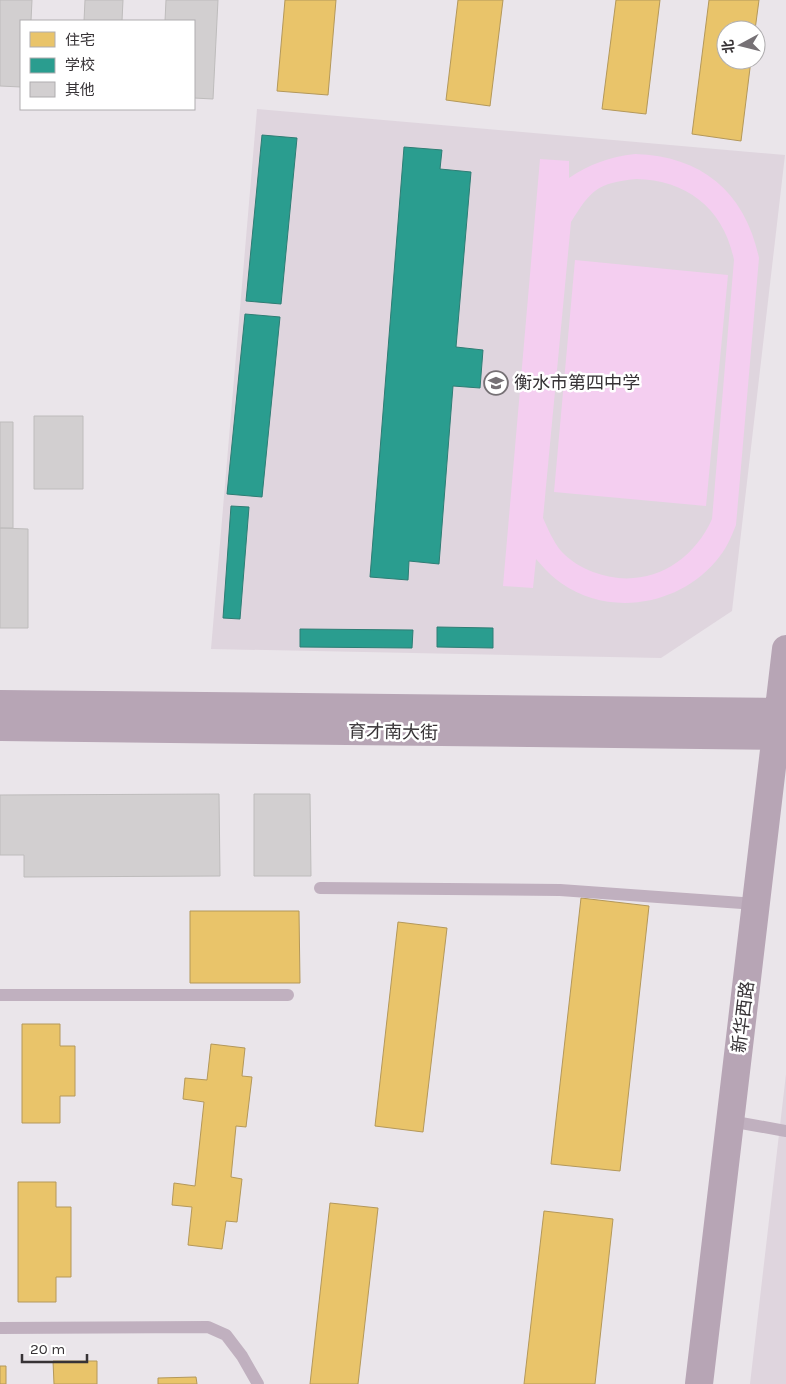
<svg xmlns="http://www.w3.org/2000/svg" width="786" height="1384" font-family="Karla,'Noto Sans SC',sans-serif">
  <style>
    .built { fill: #dfd5de }
    .green { fill: #f4cef0; fill-rule: evenodd }
    .homes { fill: #e9c46a; stroke: #b4985a }
    .schools { fill: #2a9d8f; stroke: #2e7d74 }
    .building { fill: #d2cfd0; stroke: #bebcbc }
    .lines { fill: none; stroke-linecap: round; stroke-linejoin: round }
    .lane { stroke: #c0b0bf; stroke-width: 12 }
    .secondary { stroke: #b7a5b5; stroke-width: 28 }
    .labels { text-anchor: middle; stroke-width: 5; stroke-linejoin: round; paint-order: stroke }
    .poi-label { font-size: 18px; fill: #373336; stroke: #fff; text-anchor: start }
    .street-label { font-size: 18px; fill: #373336; stroke: #fff }
  </style>
  <rect width="100%" height="100%" fill="#eae5ea"/>
  <path class="built" d="M257 109 785 155 732 611 661 658 211 649Z
    M786 1074V1384H750Z"/>
  <path class="green" d="M635 154C702 156 745 192 759 258L736 525C731 538 725 551 716 561 678 606 609 617 561 583 551 576 544 568 536 559L533 588 503 586 540 159 569 161V178C590 164 609 157 635 154ZM636 179C687 180 724 209 734 260L712 519C691 566 643 591 593 572 582 568 569 560 561 551 553 541 548 529 543 518L571 222C591 190 597 183 636 179Z
    M575 260 728 275 706 506 554 492Z"/>
  <path class="homes" d="M285 0H336L328 95 277 91Z
    M458 0H503L490 106 446 100Z
    M616 0H660L646 114 602 109Z
    M709 0H759L755 30H726V60H751L741 141 692 134Z
    M581 898 649 906 620 1171 551 1164Z
    M190 911H299L300 983H190Z
    M398 922 447 928 423 1132 375 1126Z
    M22 1024H60V1046H75V1096H60V1123H22Z
    M211 1044 245 1048 242 1076 252 1077 246 1127 236 1126 231 1177 242 1179 237 1222 226 1221 222 1249 188 1245 192 1207 172 1205 174 1183 195 1186 204 1102 183 1099 185 1078 207 1080Z
    M18 1182H56V1207H71V1277H56V1302H18Z
    M330 1203 378 1208 358 1384H310Z
    M544 1211 613 1219 595 1384H524Z
    M53 1361H97V1384H54Z
    M0 1366H6V1384H0Z
    M196 1377 197 1384H158V1378Z"/>
  <path class="schools" d="M262 135 297 138 281 304 246 301Z
    M404 147 442 150 440 169 471 172 456 347 483 350 480 388 453 386 439 564 409 561 408 580 370 577Z
    M245 314 280 317 262 497 227 494Z
    M231 506 249 507 240 619 223 618Z
    M437 627 493 628V648L437 647Z
    M300 629 413 630 412 648 300 647Z"/>
  <path class="building" d="M0 0H32L31 21H21V87L0 86Z
    M85 0H123L122 21H84Z
    M166 0H218L213 99 194 98V21H165Z
    M34 416H83V489H34Z
    M0 422H13V528H0Z
    M0 528 28 529V628H0Z
    M219 794 220 876 24 877V855H0V795Z
    M254 794H310L311 876H254Z"/>
  <g class="lines">
    <path class="lane" d="M320 888 560 890 756 904
      M0 995H288
      M730 1121 786 1131
      M0 1328 208 1327 226 1335 242 1356 258 1384"/>
    <path class="secondary" d="M0 704 786 712
      M0 727 786 736
      M699 1384 786 649"/>
  </g>
  <defs>
    <g id="school-ring" transform="scale(1.25)"><circle r="9.5" fill="#fff" stroke="#767175" stroke-width="1.5"/><path d="M0-5L7-2L0 1L-7-2ZM-4 1L0 2.5L4 1V4Q0 6-4 4Z" fill="#767175"/></g>
  </defs>
  <g fill-rule="evenodd">
    <use href="#school-ring" x="496" y="383"/>
  </g>
  <g class="labels">
    <g class="poi-label">
      <text x="514" y="389">衡水市第四中学</text>
    </g>
    <g class="street-label">
      <text transform="translate(393 732) rotate(1)" y="6">育才南大街</text>
      <text transform="translate(743 1017) rotate(-83)" y="6">新华西路</text>
    </g>
  </g>
  <rect x="20" y="20" width="175" height="90" fill="#ffffff" stroke="#afadaf"/>
  <rect x="30" y="32" width="25" height="15" fill="#e9c46a" stroke="#afadaf"/>
  <text x="65" y="45" font-size="15" fill="#373336">住宅</text>
  <rect x="30" y="58" width="25" height="15" fill="#2a9d8f" stroke="#afadaf"/>
  <text x="65" y="70" font-size="15" fill="#373336">学校</text>
  <rect x="30" y="82" width="25" height="15" fill="#d2cfd0" stroke="#afadaf"/>
  <text x="65" y="95" font-size="15" fill="#373336">其他</text>
  <g transform="translate(741 45) rotate(263)"><circle r="24" fill="#ffffff" stroke="#afadaf"/>
  <path d="M0-4L9 19L0 12L-9 19Z" fill="#767175"/>
  <text y="-8" font-size="14" font-weight="bold" text-anchor="middle" fill="#373336">北</text>
  </g>
  <path d="M22 1354v8h65v-8" fill="none" stroke="#373336" stroke-width="2.5"/>
  <text x="30" y="1354" font-size="15" fill="#373336" stroke="#ffffff" stroke-width="4" paint-order="stroke">20 m</text>
</svg>
